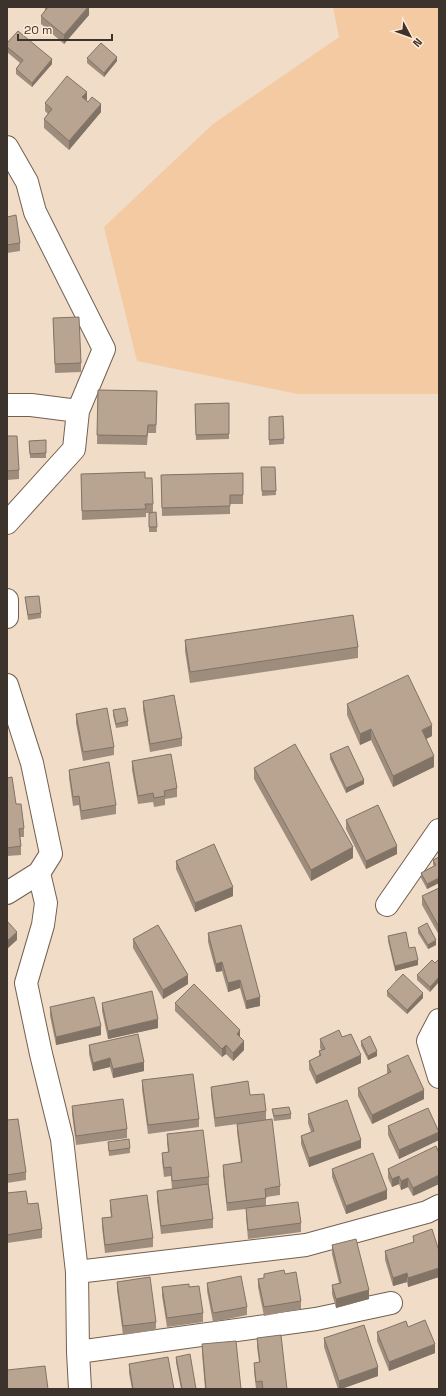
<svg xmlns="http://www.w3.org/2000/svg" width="446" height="1396" font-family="'Space Grotesk',sans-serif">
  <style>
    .green { fill: #f4caa2 }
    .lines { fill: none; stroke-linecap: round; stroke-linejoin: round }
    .minor-casing { stroke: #73604f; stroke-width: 24 }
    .minor { stroke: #fff; stroke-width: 22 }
    .wall { fill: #9e8d7d }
    .shaded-wall { fill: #817366 }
    .building { fill: #b8a491; stroke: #817366 }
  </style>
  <rect width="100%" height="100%" fill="#f1dcc8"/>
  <path class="green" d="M333 7H439V394H298L137 361 104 227 213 124 339 37Z"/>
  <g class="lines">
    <g class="minor-casing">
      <path id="minor" d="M7 147 27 182 35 212 104 349 78 411
        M7 405H31L78 411 74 449 7 523
        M7 600V617
        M7 685 32 763 51 854 39 873
        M7 893 39 873 46 903 43 925 26 983 41 1054 62 1139 77 1272 78 1352 80 1389
        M387 905 439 830
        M439 1020 428 1041 439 1077
        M77 1272 306 1245 427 1212 439 1206
        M78 1352 316 1319 391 1303"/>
    </g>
    <use href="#minor" class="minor"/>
  </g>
  <path class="wall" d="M45 7H89V15L64 44 41 24V16L45 10Z
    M7 43 52 64 32 87 16 74V69L20 63 7 52Z
    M87 58 117 61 104 77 87 63Z
    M87 101 101 112 69 150 44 128V119L48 114 45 111V103Z
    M7 217 20 243V251L7 253Z
    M53 318 81 363V372L55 373Z
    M98 390 157 391 156 433H148L147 445 97 444Z
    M229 403V439L196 440 195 404Z
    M269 417 284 439V444L269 445Z
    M7 436 19 470V479L7 480Z
    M46 440V458H30L29 441Z
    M261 467H275L276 495 262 496Z
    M243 473V504H230V514L162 516 161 475Z
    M81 474 145 478 153 504V513L156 512 157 532H149V513H146V517L82 520Z
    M25 597 41 613V618L28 620Z
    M185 640 358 647V658L190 683 185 651Z
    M143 701 182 738V746L150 752 143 710Z
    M347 704 432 736 426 739 434 767 393 787 371 740 360 745 347 715Z
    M113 710 128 721V726L116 728 113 715Z
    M76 714 114 747V755L83 761 76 723Z
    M330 754 364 784 346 793 330 759Z
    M132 761 177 788V797L165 799V805L154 807 153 802 138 804 132 770Z
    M254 768 353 858 311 881 254 779Z
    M69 770 116 805V814L81 820 79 805 73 806 69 778Z
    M7 778 24 828V837H20L21 846V855L7 856Z
    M346 820 397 854 366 869 346 829Z
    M439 857V883L427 889 421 878V873L434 866 433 865V860Z
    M176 861 233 896 195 912 176 869Z
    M439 888V935L422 905V896Z
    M418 928 436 945 428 949 418 933Z
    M208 933 260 1006 246 1009 240 988 228 992 222 971 216 972 208 942Z
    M388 936 409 948 418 965 395 971 388 941Z
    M133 939 188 984 163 999 133 948Z
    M435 963 430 992 417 980V975Z
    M387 991 423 998 407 1014 387 996Z
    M102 1003 158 1028 108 1039 102 1011Z
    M175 1003 240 1037 244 1050 233 1061 226 1054 222 1057 175 1011Z
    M50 1007 101 1035 56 1045 50 1016Z
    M342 1037 361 1063 316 1084 309 1069V1061L319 1056V1051L321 1050 320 1048V1039Z
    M361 1041 377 1056 368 1060 361 1046Z
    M89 1045 144 1071 113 1078 110 1067 93 1071 89 1054Z
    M387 1065 424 1099 372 1124 358 1096V1088L387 1074Z
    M142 1080 199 1119V1127L148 1134 142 1089Z
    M211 1087 250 1095 266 1111V1120L280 1186V1195L266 1197V1206L301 1223V1232L248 1239 246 1217V1209L227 1211 223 1174V1165L241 1163 237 1132V1124L215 1127 211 1095Z
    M72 1106 127 1129V1138L76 1145 72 1114Z
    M272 1109 291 1114V1119L274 1121Z
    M308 1114 361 1148 309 1167 301 1144V1136L311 1132 308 1123Z
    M7 1120 26 1172V1180L7 1183Z
    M388 1126 439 1140 399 1159 388 1135Z
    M167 1134 209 1177V1185L213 1219V1228L161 1234 157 1200V1191L172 1189 171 1176 164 1177 162 1161V1153L168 1152 167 1143Z
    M108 1142 130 1148V1153L109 1156Z
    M439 1153V1184L413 1196 408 1187 401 1190 399 1184 392 1187 388 1178V1169Z
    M332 1169 387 1199 346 1214 332 1177Z
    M7 1193 28 1204 42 1229V1238L7 1243Z
    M110 1200 153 1238V1247L105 1253 102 1227V1218L111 1217 110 1208Z
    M413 1236 439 1251V1277L408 1287 407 1282 393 1286 385 1260V1251L413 1242Z
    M332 1245 369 1299 336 1308 332 1294V1285L339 1283 332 1254Z
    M264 1274H285L301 1301V1309L264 1316 258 1287V1279L264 1278Z
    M117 1282 156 1322V1330L123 1335 117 1290Z
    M207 1283 247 1307V1315L213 1322 207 1291Z
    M162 1287H189L203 1313V1322L167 1327 162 1296Z
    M438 1313H439V1326L438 1322Z
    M408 1327 435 1353 389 1371 377 1341V1332Z
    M257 1338 287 1389H256L254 1371V1363L259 1362 257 1347Z
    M324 1338 378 1376 341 1389H338L324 1347Z
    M202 1344 241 1389H205L202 1353Z
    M176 1357 196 1389H181L176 1362Z
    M129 1364 174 1389H132L129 1373Z"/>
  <path class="shaded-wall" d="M89 7V15L64 44V35Z
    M117 57V61L104 77V73Z
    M52 59V64L32 87V83Z
    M87 92V101L82 97Z
    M101 104V112L69 150V141Z
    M432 725V736L422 741V730Z
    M371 729V740L360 745V734Z
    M434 756V767L393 787V776Z
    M364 780V784L346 793V788Z
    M397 846V854L366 869V861Z
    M353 847V858L311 881V870Z
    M439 878V883L427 889V884Z
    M233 887V896L195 912V903Z
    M17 932V940L7 949V941Z
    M436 940V945L428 949V945Z
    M418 960V965L395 971V966Z
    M222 962V971L216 972V964Z
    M188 975V984L163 999V990Z
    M439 977V982L430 992V987Z
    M240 980V988L228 992V983Z
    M423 993V998L407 1014V1010Z
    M260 997V1006L246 1009V1001Z
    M158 1019V1028L108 1039V1031Z
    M101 1026V1035L56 1045V1037Z
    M240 1030V1039L237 1034Z
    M244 1041V1050L233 1061V1053Z
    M226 1045V1054L222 1057V1049Z
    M377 1051V1056L368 1060V1056Z
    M361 1055V1063L316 1084V1076Z
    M110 1058V1067L93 1071V1063Z
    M144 1062V1071L113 1078V1069Z
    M424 1090V1099L372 1124V1115Z
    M439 1132V1140L399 1159V1150Z
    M361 1140V1148L309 1167V1158Z
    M439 1175V1184L413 1196V1188Z
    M399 1176V1184L392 1187V1179Z
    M408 1178V1187L401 1190V1181Z
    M387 1190V1199L346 1214V1206Z
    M439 1268V1277L408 1287V1278Z
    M407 1273V1282L393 1286V1278Z
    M369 1290V1299L336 1308V1299Z
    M435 1344V1353L389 1371V1362Z
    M378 1367V1376L341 1389H339V1381Z"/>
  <path class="building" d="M48 7H88L64 35 41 16Z
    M18 31 52 59 32 83 16 69 23 60 7 47V43Z
    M101 43 117 57 104 73 87 58Z
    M67 76 87 92 82 97 88 102 92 97 101 104 69 141 44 119 52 109 45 103Z
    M16 215 20 243 7 245V217Z
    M79 317 81 363 55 364 53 318Z
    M98 390 157 391 156 425H148L147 436 97 435Z
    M229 403V434L196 435 195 404Z
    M283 416 284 439 269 440V417Z
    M7 436H17L19 470 7 471Z
    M46 440V453L30 454 29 441Z
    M261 467H275L276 491H262Z
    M145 472V478H152L153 504H145L146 509 82 511 81 474Z
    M243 473V495H230V506L162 508 161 475Z
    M156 512 157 527H149V513Z
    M39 596 41 613 28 615 25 597Z
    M353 615 358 647 190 672 185 640Z
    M408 675 432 725 422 730 434 756 393 776 371 729 360 734 347 704Z
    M174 695 182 738 150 744 143 701Z
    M107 708 114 747 83 752 76 714Z
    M125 708 128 721 116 724 113 710Z
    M295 744 353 847 311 870 254 768Z
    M348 746 364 780 346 788 330 754Z
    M171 754 177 788 164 791 165 796 154 798 153 793 138 796 132 761Z
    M109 762 116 805 81 811 79 796 73 797 69 770Z
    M12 777 16 804H21L24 828 19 829 21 846 7 848V778Z
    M378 805 397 846 366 861 346 820Z
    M214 844 233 887 195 903 176 861Z
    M439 857V878L427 884 421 873 436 865 433 860Z
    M439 888V927L422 896Z
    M7 921 17 932 7 941Z
    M427 923 436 940 428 945 418 928Z
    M158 925 188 975 163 990 133 939Z
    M241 925 260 997 246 1001 240 980 228 983 222 962 216 964 208 933Z
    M406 932 409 948 415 947 418 960 395 966 388 936Z
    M439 959V977L430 987 417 975 432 960 435 963Z
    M403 974 423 993 407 1010 387 991Z
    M194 984 240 1030 237 1034 244 1041 233 1053 226 1045 222 1049 175 1003Z
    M152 991 158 1019 108 1031 102 1003Z
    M94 997 101 1026 56 1037 50 1007Z
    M339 1030 342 1037 351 1034 361 1055 316 1076 309 1061 321 1055 319 1051 325 1049 320 1039Z
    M138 1034 144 1062 113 1069 110 1058 93 1063 89 1045Z
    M370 1036 377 1051 368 1056 361 1041Z
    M408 1055 424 1090 372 1115 358 1088 391 1072 387 1065Z
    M193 1074 199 1119 148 1125 142 1080Z
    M248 1081 250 1095 264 1094 266 1111 215 1118 211 1087Z
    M123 1099 127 1129 76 1136 72 1106Z
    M347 1100 361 1140 309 1158 301 1136 314 1131 308 1114Z
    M289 1107 291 1114 274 1116 272 1109Z
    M428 1108 439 1132 399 1150 388 1126Z
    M18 1119 26 1172 7 1175V1120Z
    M272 1119 280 1186 265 1189 266 1198 227 1203 223 1165 242 1162 237 1124Z
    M203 1130 209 1177 172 1181 171 1167 164 1168 162 1153 169 1152 167 1134Z
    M129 1139 130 1148 109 1151 108 1142Z
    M436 1146 439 1153V1175L413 1188 408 1178 401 1181 399 1176 392 1179 388 1169Z
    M373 1153 387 1190 346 1206 332 1169Z
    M208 1184 213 1219 161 1226 157 1191Z
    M26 1191 28 1204 38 1203 42 1229 7 1235V1193Z
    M147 1195 153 1238 105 1245 102 1218 112 1217 110 1200Z
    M298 1202 301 1223 248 1230 246 1208Z
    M432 1229 439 1251V1268L408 1278 407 1273 393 1278 385 1251 414 1242 413 1236Z
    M356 1239 369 1290 336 1299 332 1285 341 1283 332 1245Z
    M284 1270 285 1274 296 1272 301 1301 264 1307 258 1279 264 1278V1274Z
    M241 1276 247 1307 213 1313 207 1283Z
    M150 1277 156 1322 123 1326 117 1282Z
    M189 1284V1287L199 1286 203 1313 167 1318 162 1287Z
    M425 1320 435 1344 389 1362 377 1332 406 1321 408 1327Z
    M364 1325 378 1367 339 1381 324 1338Z
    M281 1335 287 1389H263L262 1381 256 1382 254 1363 260 1362 257 1338Z
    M236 1341 241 1389H206L202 1344Z
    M190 1354 196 1389H182L176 1357Z
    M168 1357 174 1389H133L129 1364Z
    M45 1366 48 1389H7V1370Z"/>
  <rect width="446" height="1396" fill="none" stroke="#3c342c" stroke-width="16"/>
  <g transform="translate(410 36) rotate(131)" stroke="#ffe9d5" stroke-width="3" paint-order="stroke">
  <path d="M0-3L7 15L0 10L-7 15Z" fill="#3c342c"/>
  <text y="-6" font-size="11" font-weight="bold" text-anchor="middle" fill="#3c342c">N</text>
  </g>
  <path d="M18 34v6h94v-6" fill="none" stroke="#3c342c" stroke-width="2"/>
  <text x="24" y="34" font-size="12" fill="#3c342c" stroke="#ffe9d5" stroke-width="3" paint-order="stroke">20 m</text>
</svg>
